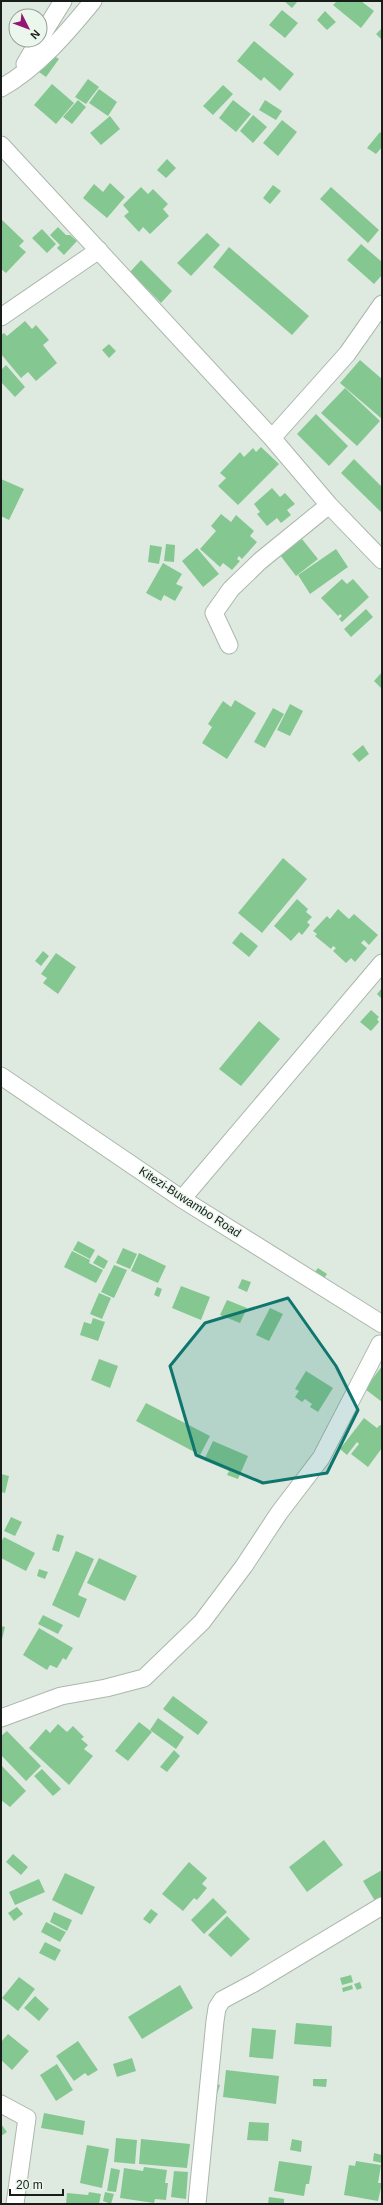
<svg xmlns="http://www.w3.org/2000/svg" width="383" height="2205" font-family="Helvetica,sans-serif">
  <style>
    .building { fill: #85c791 }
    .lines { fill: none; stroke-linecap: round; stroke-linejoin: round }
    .minor-casing { stroke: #abb7ad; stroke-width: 19 }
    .minor { stroke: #fff; stroke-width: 17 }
    .marked { fill: #0f766e; fill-opacity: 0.2; stroke: #0f766e; stroke-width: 3; stroke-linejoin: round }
    .labels { text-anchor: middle; stroke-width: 3; stroke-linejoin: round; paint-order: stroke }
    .street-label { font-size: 12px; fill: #181d19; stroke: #ebf7ed }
  </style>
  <rect width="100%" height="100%" fill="#deeae0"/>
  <path class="building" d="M284 1H298L292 8Z
    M337 1H361L374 11 361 28 333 5Z
    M282 10 298 23 285 38 269 25Z
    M325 11 336 22 327 30 317 20Z
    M382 28V40L376 34Z
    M254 41 294 74 280 91 264 77 261 81 237 61Z
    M48 52 59 59 46 77 36 70Z
    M88 79 99 87 86 104 75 97Z
    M52 84 74 103 56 124 34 105Z
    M223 85 233 94 213 115 203 106Z
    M99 89 117 102 108 116 89 103Z
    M78 100 86 107 72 124 63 117Z
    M233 100 251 114 236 132 219 118Z
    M265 100 282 111 276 120 259 110Z
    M253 115 267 127 253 143 240 131Z
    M110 116 120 129 101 145 90 133Z
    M282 120 297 132 278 156 263 143Z
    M380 132 382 134V147L376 154 367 148Z
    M167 159 176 168 166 178 157 170Z
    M110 183 125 197 107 218 83 198 94 184 103 192Z
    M273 185 281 191 270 204 263 198Z
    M141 187 148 194 153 189 168 204 163 209 169 216 150 234 143 227 139 232 124 216 129 212 123 205Z
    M331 187 379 230 368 243 320 199Z
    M1 219 24 241 19 246 26 252 6 273 1 269Z
    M58 227 66 235H70L77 241 64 255 57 248 60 245 50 235Z
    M42 229 56 244 47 253 32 238Z
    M207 233 220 245 191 276 177 263Z
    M361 244 382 262V275L374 284 347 260Z
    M229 247 309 316 292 335 213 267Z
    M141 260 172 291 161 303 130 272Z
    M25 321 32 329 36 325 49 340 43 345 57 363 36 381 28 372 21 378 1 354V335L4 333 7 336Z
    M109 344 116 351 109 358 102 350Z
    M360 360 382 379V419L340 383Z
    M6 365 25 387 15 397 1 382V370Z
    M345 388 380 421 357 446 321 413Z
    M316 414 348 446 329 466 297 434Z
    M261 447 279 464 238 505 218 486 226 478 220 473 240 452 244 457 253 448 256 452Z
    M354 459 382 487 381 512 341 473Z
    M1 479 24 489 9 520 1 516Z
    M272 488 280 497 285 493 295 504 287 510 291 515 281 523 277 518 267 526 257 514 260 512 254 504Z
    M221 514 231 522 236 515 254 531 250 536 257 542 242 559 239 556 237 559 240 561 232 570 223 563 220 567 200 549 216 531 211 526Z
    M302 539 318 559 296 576 280 555Z
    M166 544 175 545 174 562 164 561Z
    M150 545 162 547 159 564 148 562Z
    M197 548 219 574 203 587 182 561Z
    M336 549 348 567 310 594 298 575Z
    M163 563 182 574 176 584 183 587 175 601 164 595 161 601 146 593Z
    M342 579 347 584 353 579 369 597 342 622 339 619 342 616 340 614 338 616 321 598Z
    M366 609 373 617 351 637 344 629Z
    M382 672V689L374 681Z
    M235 700 256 713 227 759 202 743 212 727 208 724 223 701 231 707Z
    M290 704 303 711 290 736 277 730Z
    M273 708 284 714 265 748 254 742Z
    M363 745 369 754 359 762 352 754Z
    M283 858 307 879 262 933 238 913Z
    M297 899 308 909 306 912 312 917 307 922 310 925 302 935 299 932 291 941 274 926Z
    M338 909 349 919 354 914 378 935 369 945 364 940 361 943 367 948 355 962 351 958 346 963 333 951 336 948 333 946 331 949 315 936 317 934 313 931 327 916 330 919Z
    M241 932 258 946 249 957 232 943Z
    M43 951 49 956 41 966 35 961Z
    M56 953 76 967 58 994 43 983 47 978 41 974Z
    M382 988V999L377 994Z
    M371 1010 379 1017 377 1019 379 1022 371 1031 360 1022Z
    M259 1021 280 1039 241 1086 219 1069Z
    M78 1241 95 1250 90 1259 73 1250Z
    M123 1248 137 1254 130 1269 116 1263Z
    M72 1251 90 1260 89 1263 103 1270 96 1283 64 1267Z
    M139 1253 166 1266 158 1283 131 1271Z
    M98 1255 108 1261 104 1269 93 1263Z
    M114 1265 127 1270 114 1298 101 1292Z
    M318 1268 327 1274 323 1280 314 1273Z
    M242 1279 251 1282 247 1292 238 1288Z
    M181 1286 210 1297 201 1320 172 1308Z
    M157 1287 162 1289 159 1297 154 1295Z
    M99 1293 111 1298 102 1319 90 1314Z
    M227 1300 247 1308 240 1323 220 1315Z
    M270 1308 283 1314 269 1341 256 1335Z
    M93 1318 105 1322 98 1341 80 1335 84 1322 91 1324Z
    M99 1359 118 1366 110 1388 91 1380Z
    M382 1366V1402L365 1389Z
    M306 1371 333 1388 318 1412 310 1407 312 1404 305 1399 302 1402 295 1397 299 1391 295 1389Z
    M146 1403 210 1436 200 1455 136 1421Z
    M364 1418 377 1428 380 1425 382 1426V1448L368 1467 351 1454 359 1444 357 1442 347 1455 340 1449Z
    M213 1441 248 1456 238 1479 227 1475 229 1471 204 1460Z
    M1 1474 9 1476 5 1493 1 1492Z
    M11 1517 22 1522 15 1536 4 1531Z
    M57 1534 64 1536 59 1552 52 1550Z
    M4 1537 35 1553 26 1571 1 1558V1542Z
    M76 1551 94 1559 78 1595 87 1599 79 1618 52 1605Z
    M99 1558 137 1576 125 1601 87 1583Z
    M39 1569 48 1572 45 1579 37 1576Z
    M43 1615 63 1625 58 1634 38 1624Z
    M1 1626 5 1627 2 1639H1Z
    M39 1628 73 1648 66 1660 63 1658 57 1668 50 1665 47 1670 23 1655Z
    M173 1696 208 1722 198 1735 163 1709Z
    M158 1718 184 1737 176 1749 150 1730Z
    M139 1722 152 1732 128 1761 115 1751Z
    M58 1724 67 1732 73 1726 84 1737 81 1739 88 1745 84 1749 93 1756 69 1785 29 1748 46 1729 50 1733Z
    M7 1731 41 1766 26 1781 1 1755V1736Z
    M174 1750 180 1756 167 1772 160 1767Z
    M1 1765 26 1791 10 1807 1 1800Z
    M42 1769 61 1789 53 1796 34 1776Z
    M324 1840 343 1865 307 1892 289 1867Z
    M13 1854 28 1867 21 1875 6 1862Z
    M189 1862 207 1878 202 1884 207 1888 197 1900 194 1898 183 1911 162 1894Z
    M382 1870V1897L375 1901 363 1881Z
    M65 1873 95 1887 82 1915 52 1900Z
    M39 1879 45 1892 15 1905 9 1892Z
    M213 1898 227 1912 204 1934 191 1920Z
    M17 1907 23 1914 14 1921 8 1913Z
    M151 1909 158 1914 150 1924 143 1919Z
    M54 1912 72 1920 67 1931 50 1922Z
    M227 1916 250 1939 231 1957 208 1935Z
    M46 1922 66 1932 60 1942 41 1932Z
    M45 1942 61 1950 55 1961 39 1953Z
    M351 1975 353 1982 342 1985 340 1978Z
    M19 1977 35 1989 18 2011 2 1998Z
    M360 1982 362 1988 357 1990 354 1984Z
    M180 1985 193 2008 142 2039 128 2017Z
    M352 1985 353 1989 343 1992 342 1988Z
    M35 1996 49 2009 39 2021 24 2008Z
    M296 2023 332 2026 331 2047 294 2044Z
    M252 2028 276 2030 273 2059 249 2057Z
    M8 2034 29 2051 12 2070 1 2060V2042Z
    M78 2041 98 2070 88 2076 85 2073 74 2081 56 2056Z
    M132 2058 136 2071 117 2077 113 2064Z
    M57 2064 73 2090 56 2101 40 2075Z
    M226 2070 279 2076 276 2104 223 2097Z
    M313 2079H327L326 2087 313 2086Z
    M214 2083 220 2085 217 2094 210 2092Z
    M44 2113 85 2121 83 2135 41 2128Z
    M249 2122 269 2123 268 2141 247 2140Z
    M1 2124 7 2132 1 2136Z
    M116 2138 137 2140 135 2164 114 2162Z
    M141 2139 190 2144 187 2168 139 2164Z
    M292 2139 302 2141 301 2152 290 2150Z
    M87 2145 109 2149 102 2188 80 2183Z
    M374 2153 382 2155V2163L373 2161Z
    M279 2161 312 2166 309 2184H306L304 2196 274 2191Z
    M356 2161 381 2165 378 2183H382L378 2201 344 2195 349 2165 355 2166Z
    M144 2167 167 2170 165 2183H168L166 2200 155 2199 154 2203 120 2198 124 2168 143 2171Z
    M111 2168 120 2170 116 2192 107 2191Z
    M174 2171 188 2172 186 2199 171 2197Z
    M89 2192 101 2194 99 2204H66L67 2193 88 2195Z
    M105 2192 114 2194 111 2204 103 2201Z
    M269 2197 284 2199V2204H268Z"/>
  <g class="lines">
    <g class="minor-casing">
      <path id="minor" d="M40 38 63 1
        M25 64 39 40
        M1 88C37 68 67 33 93 1
        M1 145 272 438 329 505 382 560
        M1 317 99 250
        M272 438 347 354 382 304
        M229 645 214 613 231 589 260 561 329 505
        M1 1076 182 1199 382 1324
        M182 1199 382 963
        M1 1718 61 1696 106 1688 144 1678 202 1622 244 1566 279 1513 321 1458 380 1344H382
        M1 2104 27 2118 15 2204
        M197 2204 215 2021 217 2008 222 2000 254 1983 382 1906"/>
    </g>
    <use href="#minor" class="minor"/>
  </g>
  <path class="marked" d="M288 1298 336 1366 358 1410 327 1473 263 1483 196 1455 170 1366 205 1323Z"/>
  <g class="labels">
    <g class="street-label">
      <text transform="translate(190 1202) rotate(33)" y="4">Kitezi-Buwambo Road</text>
    </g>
  </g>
  <rect width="383" height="2205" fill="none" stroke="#181d19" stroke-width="4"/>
  <g transform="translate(28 28) rotate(132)"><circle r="19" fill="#ebf7ed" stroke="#97a098"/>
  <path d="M0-3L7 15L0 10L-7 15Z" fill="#931874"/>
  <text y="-6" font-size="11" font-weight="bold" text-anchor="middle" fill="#181d19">N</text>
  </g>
  <path d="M10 2189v6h53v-6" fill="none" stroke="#181d19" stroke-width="2"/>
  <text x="16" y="2189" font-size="12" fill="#181d19" stroke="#ebf7ed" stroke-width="3" paint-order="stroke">20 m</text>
</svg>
